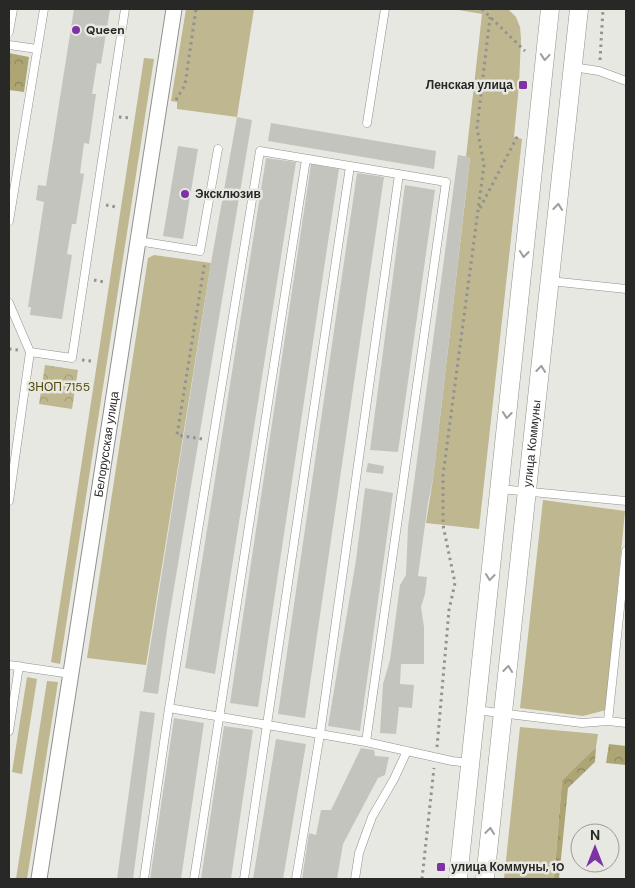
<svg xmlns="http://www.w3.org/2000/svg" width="635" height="888" font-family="'DM Sans',sans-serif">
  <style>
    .green { fill: #beb78f }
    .forest { fill: url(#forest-crowns) }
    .park { fill: url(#park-crowns) }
    .building { fill: #c4c4bf }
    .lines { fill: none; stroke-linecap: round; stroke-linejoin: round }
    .service-casing { stroke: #91918c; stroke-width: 9 }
    .minor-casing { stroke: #91918c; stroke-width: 17 }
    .tertiary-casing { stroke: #91918c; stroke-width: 19 }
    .path { stroke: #92928f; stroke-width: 3; stroke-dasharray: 2.5 4; stroke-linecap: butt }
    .service { stroke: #fff; stroke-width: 8 }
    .minor { stroke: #fff; stroke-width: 15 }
    .tertiary { stroke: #fff; stroke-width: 18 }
    .oneway { stroke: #9e9e9e }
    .poi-dot { fill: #7e33a4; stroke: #e8e8e3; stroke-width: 2 }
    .labels { text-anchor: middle; stroke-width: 5; stroke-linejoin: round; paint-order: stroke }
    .poi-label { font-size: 12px; font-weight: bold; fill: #282827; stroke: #e8e8e3; text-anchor: start }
    .park-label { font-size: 12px; fill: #52480a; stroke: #e8e8e3 }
    .street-label { font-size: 12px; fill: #282827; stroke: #e8e8e3 }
  </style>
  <defs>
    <pattern id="forest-crowns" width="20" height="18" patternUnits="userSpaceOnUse" patternTransform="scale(1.25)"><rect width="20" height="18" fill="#ada574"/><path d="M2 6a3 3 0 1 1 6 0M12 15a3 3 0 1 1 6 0" fill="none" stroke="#8d865f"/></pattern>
    <pattern id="park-crowns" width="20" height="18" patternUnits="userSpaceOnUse" patternTransform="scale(1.25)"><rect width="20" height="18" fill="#beb78f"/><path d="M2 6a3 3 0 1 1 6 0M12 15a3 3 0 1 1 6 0" fill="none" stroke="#a39d7b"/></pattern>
  </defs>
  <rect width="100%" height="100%" fill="#e8e8e3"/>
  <path class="green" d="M186 9H254L237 117 177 109V102L171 101Z
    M453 9H508L516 17 520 27 521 39 519 85 514 137 522 139 479 529 426 523 433 479 470 158 466 157 482 14Z
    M144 58 154 59 60 664 51 662Z
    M154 255 211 263 146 665 87 658 148 258Z
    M543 500 625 511 606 710 583 716 520 708Z
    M27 677 37 679 22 774 12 772Z
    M47 681 58 682 27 879H16Z
    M520 727 598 734 596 747 562 780 554 879H504Z"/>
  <path class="forest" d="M9 53 29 57 24 92 9 90Z
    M609 744 626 746V765L606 763Z
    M596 747 595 762 568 788 559 879H554L562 780Z"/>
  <path class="park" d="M45 365 78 370 72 409 39 404Z"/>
  <path class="building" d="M74 9H110L101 64 97 63 92 94H96L89 144 84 143 80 173 84 174 76 224H72L67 254 72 255 62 319 30 315 31 307H28L44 202 36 200 38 185 46 186Z
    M237 117 252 120 167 630 158 694 143 692 211 263Z
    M271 123 436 151 434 169 268 141Z
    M178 146 198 149 183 239 163 236Z
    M458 155 470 157 433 479 428 503 418 576 427 577 425 594 421 607 424 627V664H401L400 684 414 685 412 708 399 707 396 734 380 733 383 684 390 660 400 585 406 575 408 527Z
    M266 158 296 162 215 674 185 668Z
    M311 164 339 169 258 707 230 703Z
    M357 173 384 177 305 718 278 714Z
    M405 185 435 190 398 452 370 450Z
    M368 463 384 466 383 474 366 472Z
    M365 488 393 493 360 731 328 726 356 560Z
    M140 711 155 713 133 879H117Z
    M174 718 204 723 181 879H150Z
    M224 726 253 730 231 879H201Z
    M276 739 306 744 283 879H253Z
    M361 748 374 750 375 756 389 757 385 775 378 778 343 844 337 879H302L309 833 316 835 321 810H331Z"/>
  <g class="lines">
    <g class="service-casing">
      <path id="service" d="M9 32 13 9
        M9 45 37 49
        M573 67 599 71 626 81
        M367 123 385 9
        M9 221 44 9
        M138 241 200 251 218 149
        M550 281 626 289
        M9 303 30 352 9 501
        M30 352 72 358 125 9
        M500 489 626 501
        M9 665 71 674
        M169 708 366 742 452 761 470 763
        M476 710 582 723 608 721 626 723
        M608 721 626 551
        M9 731 19 666
        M144 879 169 708 260 151 446 182 366 742
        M194 879 306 159
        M244 879 350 166
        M296 879 320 734 399 174
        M355 879 359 853 372 817 394 779 407 751"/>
    </g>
    <g class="minor-casing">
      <g id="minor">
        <path id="s1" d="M39 879 174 9"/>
      </g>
    </g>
    <g class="tertiary-casing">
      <g id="tertiary">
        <path d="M458 879 550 9"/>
        <path id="s2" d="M485 879 579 9"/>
      </g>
    </g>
    <path class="path" d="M482 9 525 51
      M600 60 603 9
      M9 64 10 55
      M176 100 185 85 196 9
      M119 117 130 118
      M106 205 116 207
      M480 208 518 135
      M94 280 104 282
      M9 349 18 350
      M82 360 92 361
      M202 439 177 435 205 261
      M437 747 449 610 455 583 443 525V475L484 165 477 128 490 17
      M422 879 434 768"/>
    <use href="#service" class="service"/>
    <use href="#minor" class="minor"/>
    <use href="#tertiary" class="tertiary"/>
  </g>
  <defs><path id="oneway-chevron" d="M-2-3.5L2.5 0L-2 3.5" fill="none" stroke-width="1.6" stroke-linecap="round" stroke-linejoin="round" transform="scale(1.25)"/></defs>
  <g class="oneway">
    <use href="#oneway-chevron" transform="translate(545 57) rotate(95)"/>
    <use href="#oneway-chevron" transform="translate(558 207) rotate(-84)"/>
    <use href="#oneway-chevron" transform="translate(524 254) rotate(96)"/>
    <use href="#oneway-chevron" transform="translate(541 369) rotate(-84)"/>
    <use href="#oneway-chevron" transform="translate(507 415) rotate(96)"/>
    <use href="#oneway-chevron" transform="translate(490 577) rotate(96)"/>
    <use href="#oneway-chevron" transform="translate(508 669) rotate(-84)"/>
    <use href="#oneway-chevron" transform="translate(490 831) rotate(-84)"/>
  </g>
  <g class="poi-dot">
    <circle cx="76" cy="30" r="5"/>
    <rect x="518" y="80" width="10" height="10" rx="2.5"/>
    <circle cx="185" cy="194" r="5"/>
    <rect x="436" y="862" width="10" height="10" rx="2.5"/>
  </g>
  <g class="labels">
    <g class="poi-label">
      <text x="86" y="34">Queen</text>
      <text x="513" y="89" text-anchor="end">Ленская улица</text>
      <text x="195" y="198">Эксклюзив</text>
      <text x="451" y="871">улица Коммуны, 10</text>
    </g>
    <g class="park-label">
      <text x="59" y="391">ЗНОП 7155</text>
    </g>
    <g class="street-label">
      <text dy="4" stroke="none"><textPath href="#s1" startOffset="440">Белорусская улица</textPath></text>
      <text dy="4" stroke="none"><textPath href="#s2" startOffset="438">улица Коммуны</textPath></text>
    </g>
  </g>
  <rect width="635" height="888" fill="none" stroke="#282827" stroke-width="20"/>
  <g transform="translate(595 848)"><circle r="24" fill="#e8e8e3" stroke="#9b9b98"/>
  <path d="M0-4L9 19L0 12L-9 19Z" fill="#7e33a4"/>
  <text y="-8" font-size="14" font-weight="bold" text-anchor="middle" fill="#282827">N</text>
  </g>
</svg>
